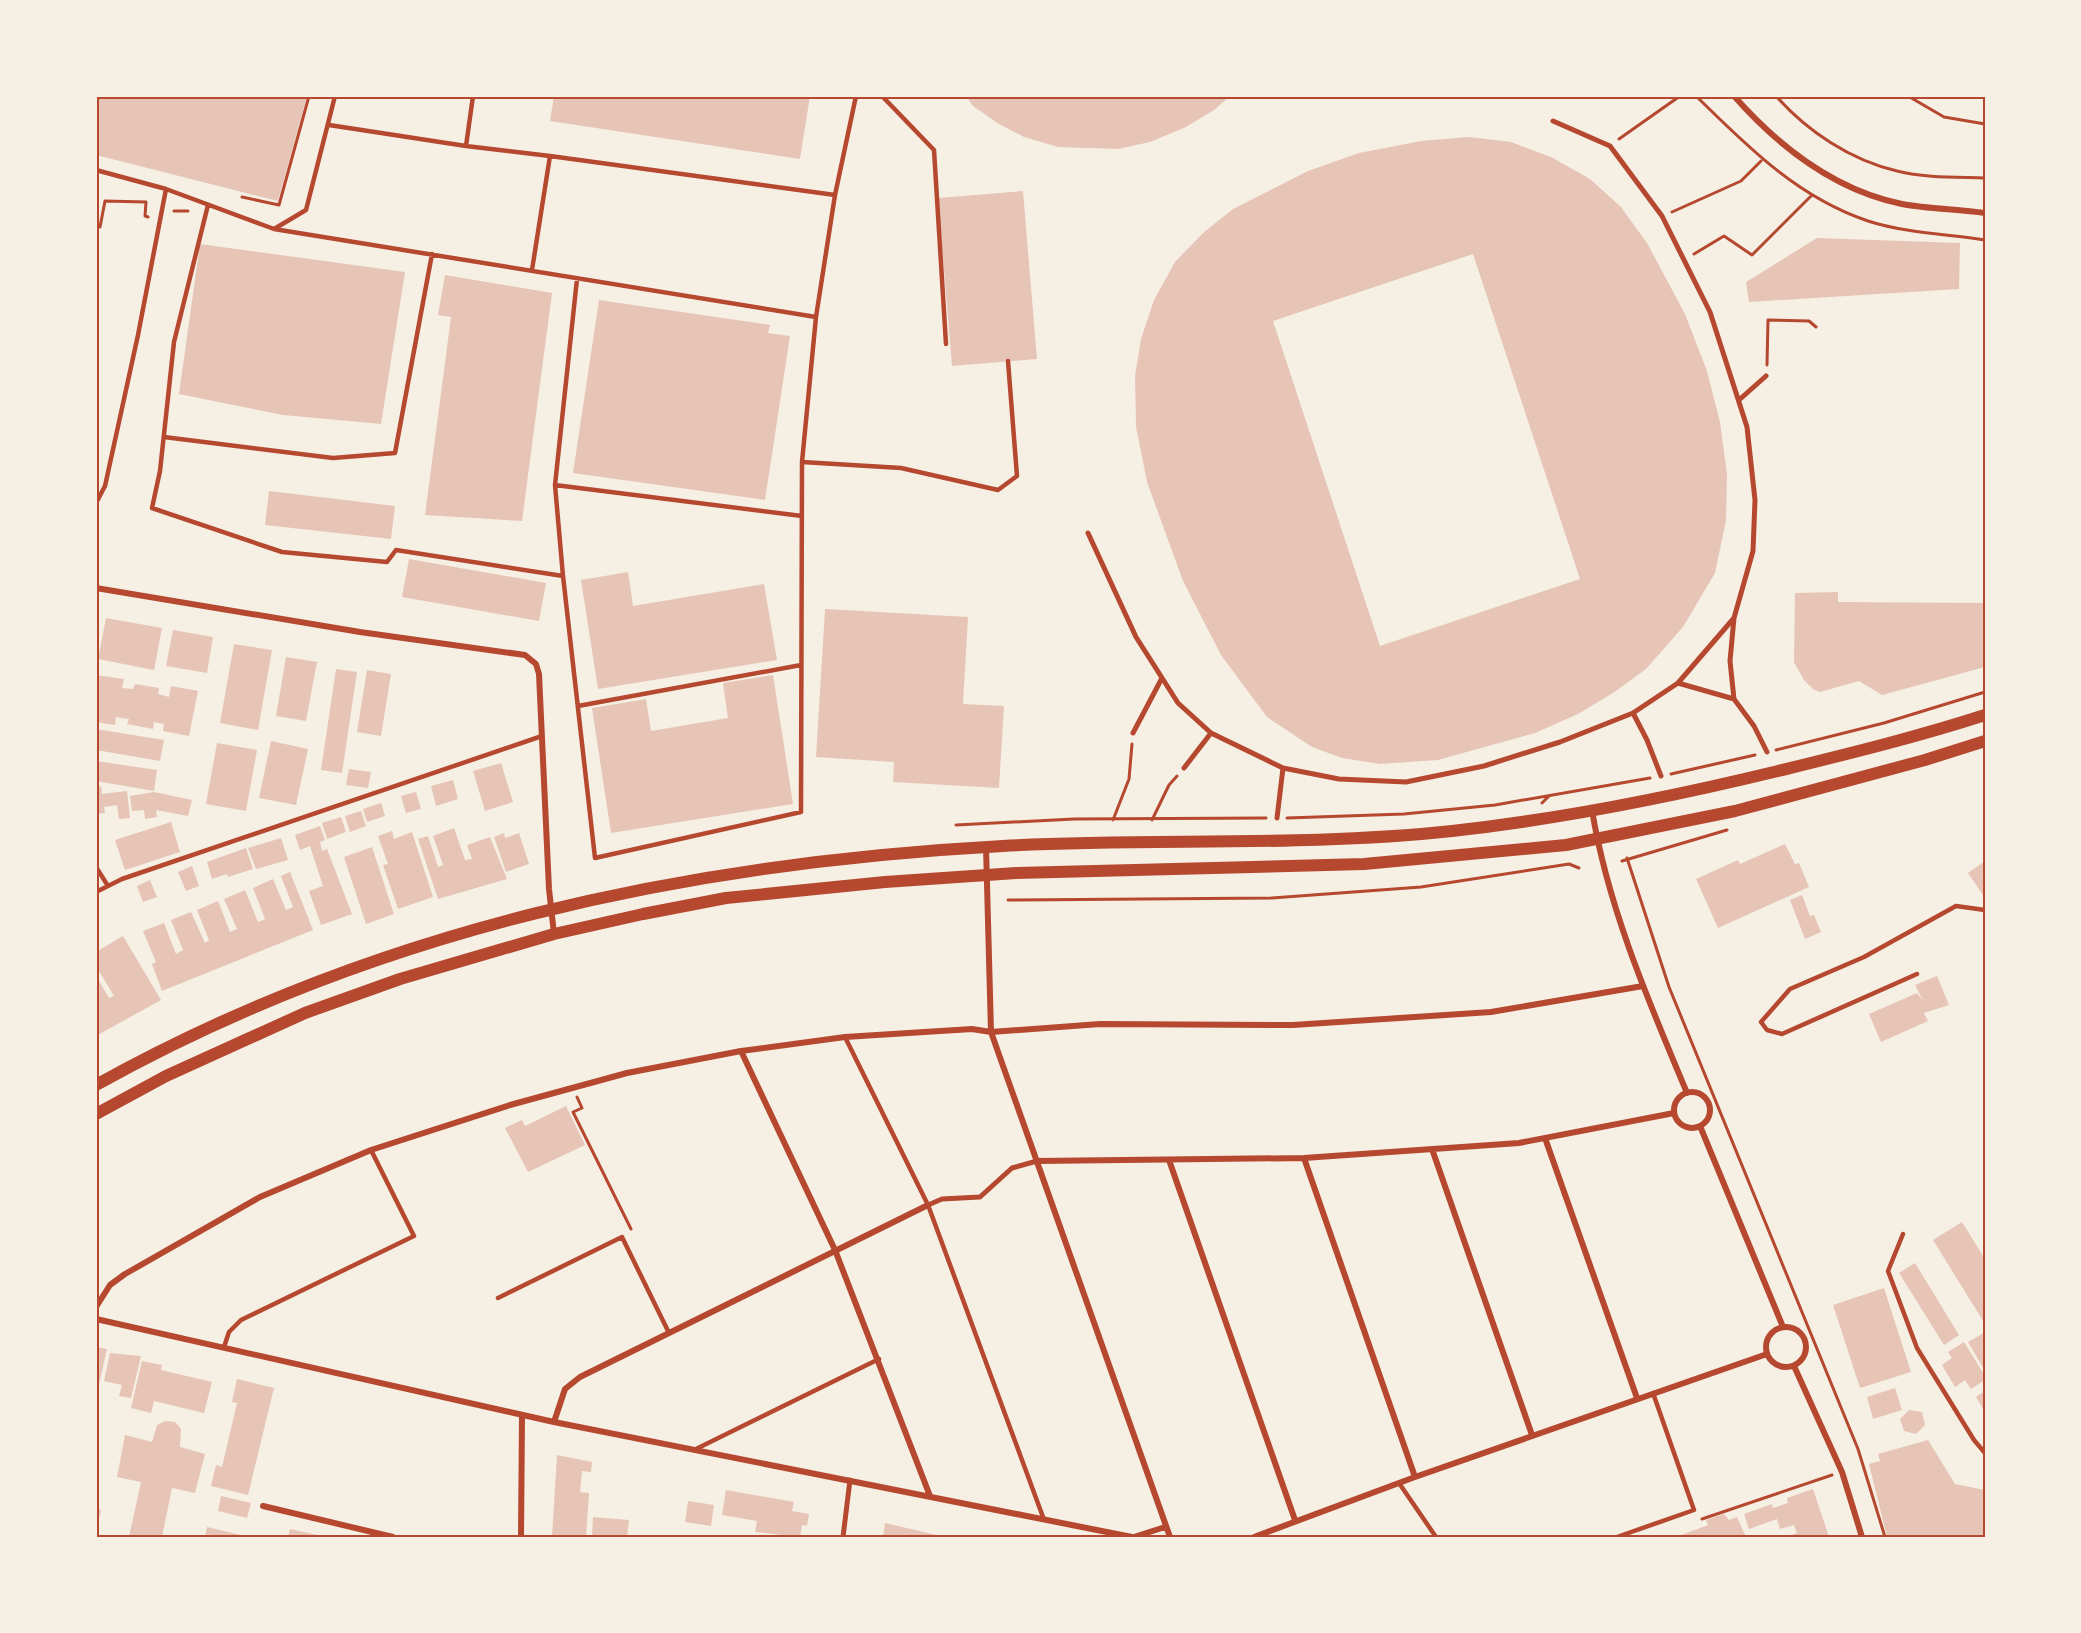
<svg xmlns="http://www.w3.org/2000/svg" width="2081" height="1633" font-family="'Fira Sans',sans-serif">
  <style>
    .building { fill: #e6c5b7; fill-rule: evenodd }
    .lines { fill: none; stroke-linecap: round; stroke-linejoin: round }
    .path { stroke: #b5482f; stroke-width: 3 }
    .service { stroke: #b5482f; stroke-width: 4.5 }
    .pedestrian { stroke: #b5482f; stroke-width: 5 }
    .minor { stroke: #b5482f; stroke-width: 6 }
    .secondary { stroke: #b5482f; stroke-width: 12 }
    .neatline { fill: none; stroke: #b5482f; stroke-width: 2 }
  </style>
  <rect width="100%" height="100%" fill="#f6efe4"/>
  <path class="building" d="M96 96H307L278 201 96 155Z
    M554 96H810L800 159 550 121Z
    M966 96H1230L1214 110 1186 127 1150 142 1118 149 1058 147 1024 137 999 124 973 106Z
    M1469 137 1511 142 1551 157 1590 179 1621 207 1647 243 1685 314 1707 371 1720 422 1727 474 1726 520 1715 573 1683 627 1646 669 1613 693 1578 714 1535 733 1438 760 1380 764 1342 758 1312 747 1267 717 1221 655 1183 581 1147 482 1136 427 1135 376 1141 339 1154 300 1175 262 1203 233 1233 209 1308 171 1359 153 1421 141ZM1473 254 1580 579 1380 646 1273 321Z
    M1023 191 1037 359 952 366 938 198Z
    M1817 238 1960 243 1959 289 1749 302 1746 282Z
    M200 244 405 272 381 424 283 415 179 394Z
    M445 275 552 293 522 521 425 515 451 317 438 315Z
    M599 300 770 325 768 333 790 336 765 500 573 473Z
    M269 491 395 506 391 539 265 525Z
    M409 559 546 583 539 621 402 597Z
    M628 572 633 606 764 584 777 660 598 689 581 580Z
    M1838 592V602L1985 603V667L1882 695 1859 681 1820 692 1813 689 1804 680 1794 662 1795 593Z
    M825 609 968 617 963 704 1004 706 999 788 893 782 894 762 816 757Z
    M106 618 162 628 154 670 98 659Z
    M173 630 213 637 207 673 166 666Z
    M234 644 272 650 258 730 220 723Z
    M286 657 317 662 306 721 276 716Z
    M336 669 357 672 342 773 321 770Z
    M367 670 391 674 381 736 357 732Z
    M96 675 124 679 122 688 133 689 135 684 159 688 158 694 169 697 171 686 198 691 189 736 163 731 164 724 154 722 153 729 127 724 129 719 116 717 115 725 96 722Z
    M773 675 793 804 611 833 592 708 646 699 651 731 728 718 723 683Z
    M96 729 164 740 160 761 96 750Z
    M271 741 308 749 296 805 259 798Z
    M217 743 257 750 246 811 206 804Z
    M96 761 157 770 154 791 96 781Z
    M501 763 513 802 485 811 473 771Z
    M349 769 371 772 368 788 346 785Z
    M453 780 458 799 436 806 431 786Z
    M101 786 102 794 127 791 130 818 119 819 117 805 104 807 105 813 96 814V787Z
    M154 792 192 800 188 816 156 810 157 817 145 819 144 810 132 811 130 796Z
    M416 792 421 809 406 813 401 796Z
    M381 803 385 816 367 822 363 809Z
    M361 811 366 826 350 832 345 816Z
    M341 817 346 832 327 839 322 823Z
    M171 822 180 852 125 870 115 840Z
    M320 826 325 840 320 842 322 851 327 849 352 914 321 925 309 891 323 886 310 846 300 850 295 835Z
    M454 828 465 860 472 859 467 845 490 837 507 879 438 899 418 839 428 836 438 867 443 865 433 836Z
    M392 831 394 839 412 832 433 897 398 909 383 865 388 864 378 836Z
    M504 833 505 838 519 833 529 864 506 872 494 837Z
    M281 838 288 860 256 869 248 848Z
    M1785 844 1795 864 1799 863 1809 887 1718 928 1696 879 1738 860 1740 864Z
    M372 847 394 914 366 924 344 857Z
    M246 848 253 869 228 877 227 874 212 879 207 862Z
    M1985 861V898L1968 873Z
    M192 866 199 886 186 891 178 872Z
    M290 872 313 930 162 991 152 964 156 962 143 931 164 923 176 954 183 950 171 920 191 912 205 943 209 940 197 910 218 901 230 932 237 929 224 899 245 890 258 922 261 921 265 919 253 888 273 879 286 910 293 907 281 876Z
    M150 880 157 897 143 902 137 886Z
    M1802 895 1810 916 1814 915 1821 932 1805 939 1790 900Z
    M123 936 161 1000 96 1036V976L109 998 114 996 96 966V952Z
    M1937 976 1949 1005 1924 1013 1928 1021 1881 1042 1869 1014 1917 993 1923 1001 1915 985Z
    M566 1106 585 1145 528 1172 505 1128 522 1120 525 1126Z
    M1962 1222 1985 1259V1324L1933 1240Z
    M1915 1263 1959 1335 1944 1345 1899 1273Z
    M1884 1288 1911 1372 1860 1388 1833 1305Z
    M1985 1332V1371L1968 1342Z
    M1964 1342 1985 1376V1380L1971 1389 1965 1380 1955 1387 1942 1365 1952 1358 1948 1352Z
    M96 1347 107 1349 97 1393H96Z
    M110 1353 141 1356 131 1398 119 1396 122 1385 104 1381Z
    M142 1361 162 1365 161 1370 212 1382 204 1413 154 1401 151 1413 131 1408Z
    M237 1379 274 1388 248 1495 211 1486 216 1465 222 1467 237 1403 232 1402Z
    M1895 1388 1902 1410 1873 1419 1867 1397Z
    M1985 1391V1412L1976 1397Z
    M1909 1410 1922 1412 1925 1425 1916 1434 1904 1431 1900 1419Z
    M165 1421 175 1422 181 1429 180 1447 205 1454 195 1493 172 1488 162 1537H129L141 1482 117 1477 125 1435 152 1442 157 1425Z
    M1928 1440 1955 1484 1985 1490V1537H1887L1869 1464 1880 1461 1878 1454Z
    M557 1455 592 1462 591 1472 582 1471 580 1492 589 1493 586 1537H552Z
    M1813 1489 1829 1537H1786L1797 1533 1794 1525 1780 1529 1777 1519 1749 1529 1744 1514 1772 1504 1773 1508 1788 1503 1787 1498Z
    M726 1490 794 1502 792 1511 809 1514 807 1526 802 1525 800 1537 755 1532 757 1521 722 1515Z
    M221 1496 251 1503 247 1518 218 1511Z
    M688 1501 714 1505 711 1526 685 1522Z
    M96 1509 101 1510 97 1528H96Z
    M1724 1514 1729 1520 1737 1517 1746 1537H1676L1708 1525 1706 1520Z
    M593 1517 629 1520 627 1537H592Z
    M885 1523 941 1536V1537H883Z
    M207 1527 241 1535 240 1537H205Z
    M290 1529 322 1536V1537H288Z"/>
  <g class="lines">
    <path class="path" d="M1696 96C1748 147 1797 197 1868 221 1905 233 1947 234 1985 240
      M1776 96C1807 131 1850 160 1897 171 1925 178 1956 177 1985 178
      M1908 96 1944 117 1985 124
      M1619 139 1680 96
      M242 197 279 205 309 96
      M174 211H188
      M1672 212 1741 181 1761 161
      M100 227 105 201 146 202 145 216 148 217
      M1694 254 1724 236 1752 255 1812 195
      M1767 365 1768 320 1809 321 1816 327
      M1776 750 1884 723 1985 692
      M1671 774 1755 755
      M1542 803 1549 796
      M1287 818 1404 814 1495 805 1650 778
      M1113 820 1129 779 1132 744
      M1152 820 1169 785 1177 776
      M956 825 1074 819 1266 818
      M1627 858 1669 987 1858 1449 1885 1537
      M1622 861 1727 830
      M1008 900 1272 898 1421 887 1569 864 1579 868
      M577 1097 582 1108 573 1112 631 1229
      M1702 1519 1832 1475"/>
    <path class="service" d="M882 96 934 150 946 344
      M329 125 466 146 473 96
      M466 146 550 156 532 270
      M550 156 835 195
      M96 170 166 189 274 229 306 210 335 96
      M208 205 174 342 160 471 152 508 282 552 387 562 396 550 563 576 595 858 801 812 802 462
      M274 229 816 317 802 462 901 468 998 490 1017 476 1008 361
      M577 279 555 485 802 516
      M816 317 835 195 856 96
      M164 437 333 458 395 453 432 254
      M555 485 563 576
      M96 503 105 486 138 335 166 189
      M578 706 801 665
      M96 867 108 886
      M96 892 122 879 542 736
      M1917 974 1782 1034 1767 1030 1761 1022 1790 989 1864 957 1956 906 1985 910
      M845 1037 928 1205 1043 1517
      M1903 1234 1888 1271 1917 1348 1974 1440 1985 1453
      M498 1298 622 1237 669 1333
      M224 1347 229 1332 241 1320 414 1236 371 1150
      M696 1449 879 1359
      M1399 1483 1436 1537
      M1617 1537 1694 1510 1653 1393"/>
    <path class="pedestrian" d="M1739 400 1766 376
      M1088 533 1136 637 1178 703 1211 733 1283 768 1339 779 1406 782 1484 766 1560 742 1633 713 1678 683 1734 618 1753 551 1755 500 1747 427 1710 312 1662 216 1610 146 1553 121
      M1734 618 1730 661 1734 699
      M1678 683 1734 699 1754 726 1767 752
      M1633 713 1647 740 1661 776
      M1133 733 1162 678
      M1184 768 1211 733
      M1277 818 1283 768
      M928 1205 942 1199 980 1197 1012 1168 1037 1161
      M843 1537 850 1480"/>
    <path class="minor" d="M1734 96C1779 147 1834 190 1902 204 1929 209 1958 209 1985 213
      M96 588 360 632 525 655 536 664 539 674 549 889 554 934
      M1592 810C1608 908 1649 1002 1687 1093
      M986 847 991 1032 1170 1537
      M741 1051 835 1250 930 1496
      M1674 1110a18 18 0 1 1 36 0a18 18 0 1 1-36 0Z
      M1700 1126 1783 1327
      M1545 1138 1637 1398
      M1432 1149 1532 1435
      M1304 1158 1415 1477
      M1169 1160 1295 1520
      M1037 1161 1304 1158 1519 1143 1674 1113
      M96 1307 110 1285 125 1274 260 1197 371 1150 510 1105 627 1073 741 1051 845 1037 972 1029 991 1032 1100 1024 1293 1025 1491 1012 1643 986
      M96 1319 554 1422 1132 1537
      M1766 1347a20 20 0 1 1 40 0a20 20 0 1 1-40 0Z
      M1794 1366 1842 1472 1862 1537
      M554 1422 565 1389 580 1377 928 1205
      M263 1506 393 1537
      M521 1537 522 1416
      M1134 1537 1165 1527
      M1254 1537 1415 1477 1767 1354"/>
    <path class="secondary" d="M96 1085C376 929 685 863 1003 846 1153 838 1302 847 1452 831 1561 819 1671 797 1778 771 1847 754 1917 737 1985 715
      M96 1114 166 1076 305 1013 400 979 554 934 643 914 726 898 885 882 1016 873 1364 864 1566 845 1735 811 1925 760 1985 741"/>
  </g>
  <rect width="2081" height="1633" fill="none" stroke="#f6efe4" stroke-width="195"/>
  <rect x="98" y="98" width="1886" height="1438" class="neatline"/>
</svg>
